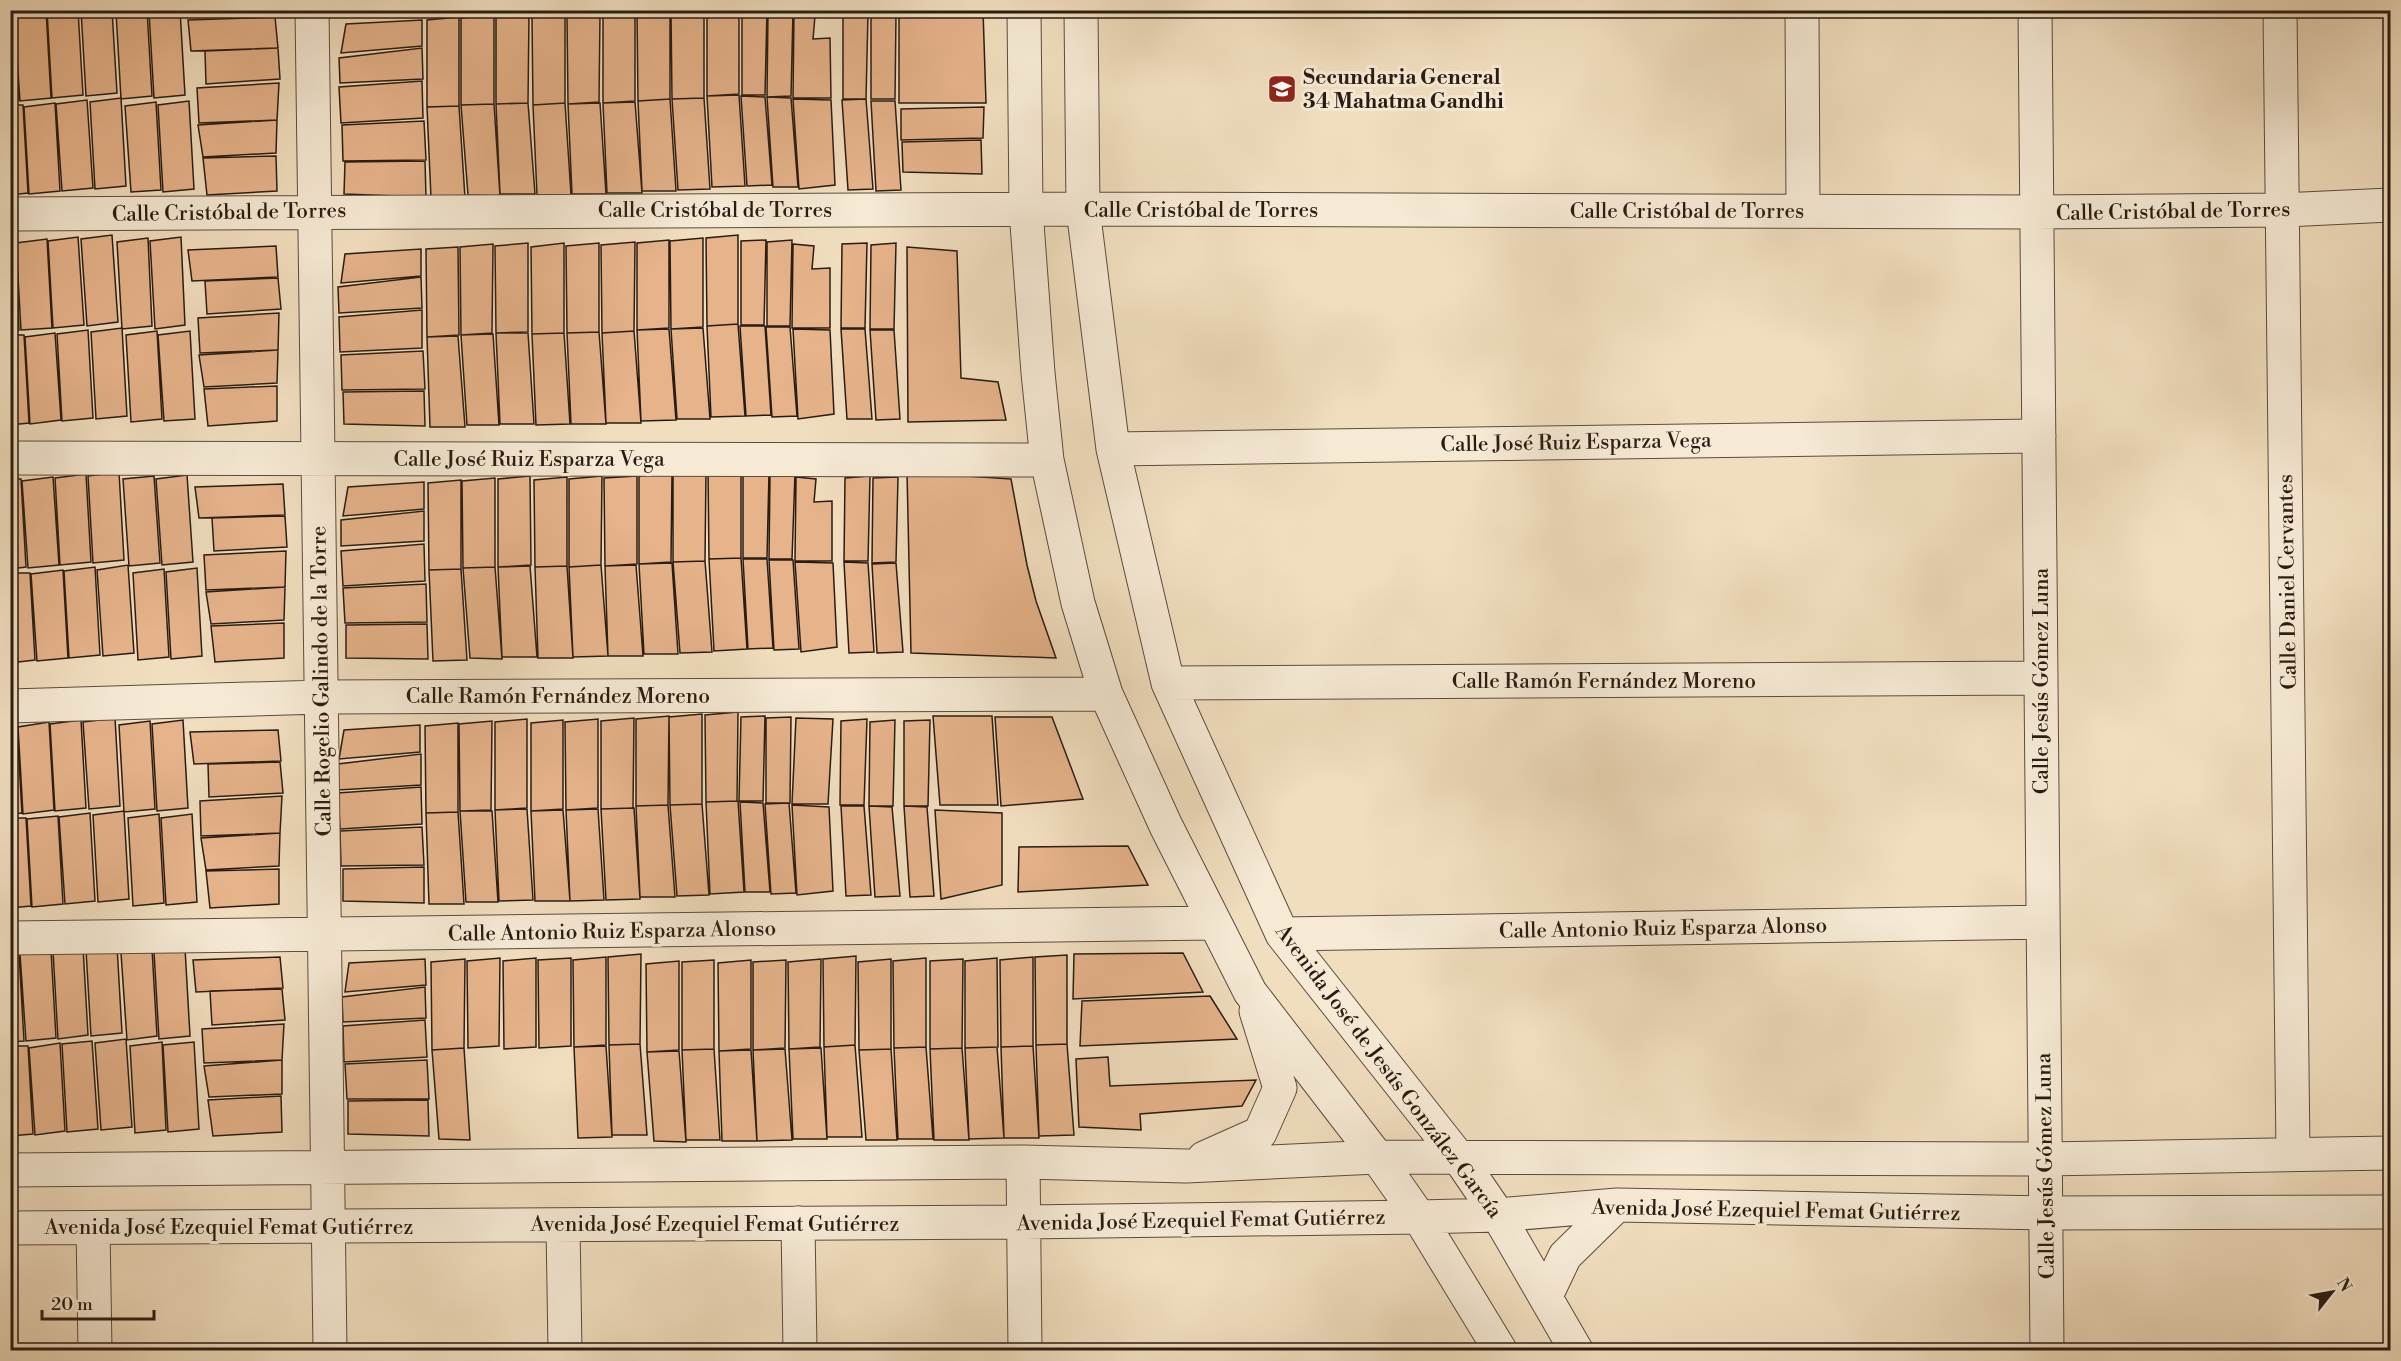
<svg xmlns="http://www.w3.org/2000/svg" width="2401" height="1361" font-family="'Libre Bodoni',serif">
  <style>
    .building { fill: #e6b38b; stroke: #2a1c12; stroke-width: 1.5 }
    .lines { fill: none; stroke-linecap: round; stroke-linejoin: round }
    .minor-casing { stroke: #5c4c3d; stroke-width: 35 }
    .minor { stroke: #f6ead5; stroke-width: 33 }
    .labels { text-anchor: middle; stroke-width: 6; stroke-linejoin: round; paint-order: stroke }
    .poi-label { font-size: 21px; font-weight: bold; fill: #2a1c12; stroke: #f6ead5; text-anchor: start }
    .street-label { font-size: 21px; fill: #2a1c12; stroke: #f6ead5 }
  </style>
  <rect width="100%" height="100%" fill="#f1debf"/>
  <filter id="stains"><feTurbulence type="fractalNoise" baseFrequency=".00333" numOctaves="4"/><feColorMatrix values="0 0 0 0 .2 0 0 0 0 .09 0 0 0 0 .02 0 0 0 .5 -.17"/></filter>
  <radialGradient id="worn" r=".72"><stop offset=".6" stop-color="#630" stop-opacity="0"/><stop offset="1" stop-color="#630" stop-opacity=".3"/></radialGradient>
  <path class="building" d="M46 10 51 98 20 101 14 14Z
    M78 10 83 95 52 98 47 11Z
    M81 10H112L117 93 86 96Z
    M130 10H147L152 96 121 99 116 12Z
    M159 10H180L185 95 154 98 149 12Z
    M670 10V99L638 101 637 13Z
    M704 10V98L672 99 671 11Z
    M707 10H739V94L707 96Z
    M767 10 765 95H742V11Z
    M899 10H983L986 103H899Z
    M793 11 791 96 767 97 768 12Z
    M10 12H14L19 100 10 101Z
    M635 13V101L603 103V15Z
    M868 13 866 99H843V14Z
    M529 14 528 103 496 104V16Z
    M565 14V103L533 105 532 17Z
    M600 14 599 102 568 104 567 16Z
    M794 14 815 16 813 39 830 38 831 98H793Z
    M896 14 895 99H871V16Z
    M494 15V104L461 105V18Z
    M275 17 278 48 191 51 188 20Z
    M459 17V106L427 107V20Z
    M422 20V46L341 53 346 24Z
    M278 48 280 79 206 84 205 51Z
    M422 48 423 79 340 83 339 58Z
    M422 81 423 118 341 123 339 87Z
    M279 83 277 120 199 123 197 88Z
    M739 95 745 186 712 187 707 96Z
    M741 96 765 97 772 185 747 186Z
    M767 97 791 98 798 187H773Z
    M121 98 126 186 95 189 90 102Z
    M704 98 710 189 678 190 672 99Z
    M670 99 676 191H642L638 101Z
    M793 99 831 100 835 185 799 189Z
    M866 99 873 189 848 190 842 100Z
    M87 100 93 188 62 191 56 104Z
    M189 101 194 189 163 192 158 105Z
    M871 101H895L901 190 876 191Z
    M156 102 161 190 131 192 125 106Z
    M635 102 642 193H607L603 103Z
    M55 103 60 191 29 194 24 107Z
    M528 103 535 194H500L496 104Z
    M565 103 571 195H537L533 105Z
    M600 103 606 194H572L568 104Z
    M494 104 500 196 468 195 461 105Z
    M10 105H23L28 193 10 195Z
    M459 106 465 198H431L427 107Z
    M984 107 983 138 901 140V109Z
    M277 120 276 153 203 157 198 125Z
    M424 121 426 160 343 161 342 125Z
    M981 140 982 174 903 172 902 142Z
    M276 156 277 191 207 195 203 158Z
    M425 161 426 197 344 194 345 162Z
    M112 235 118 322 87 326 81 239Z
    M738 235V324L707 326 706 238Z
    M78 237 84 325 53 328 48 241Z
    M181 237 185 325 155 329 150 241Z
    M148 238 152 326 122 329 117 242Z
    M703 238V327L671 329 670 241Z
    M47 239 52 328 21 330 16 243Z
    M669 240V328L637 330V243Z
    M766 240 764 325H741V241Z
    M792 240 790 326H767V242Z
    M10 242H15L19 330 10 331Z
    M635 242 634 331 602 333 601 245Z
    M528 243V332L496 333 495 246Z
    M564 243V333L532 334 531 247Z
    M599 243V332L567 333 566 246Z
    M867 243 865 328H841L842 244Z
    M896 243 894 329H870L871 245Z
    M493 244 492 333 461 335 460 247Z
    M793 244 814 246 812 269 830 268V328H792Z
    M276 246 278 277 192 281 188 250Z
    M458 247 459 335 427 337 426 249Z
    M907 247 957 251 961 378 998 382 1006 420 908 422Z
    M421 249V276L341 283 345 254Z
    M421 277 422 308 339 313 338 287Z
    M278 278 281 309 207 314 205 281Z
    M422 310V348L340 352 339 317Z
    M279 313 278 350 200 353 198 318Z
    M738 324 745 416 711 417 707 326Z
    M740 326H765L771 415 746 416Z
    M766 327H790L797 416 772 417Z
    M122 328 127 416 96 419 91 332Z
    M703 328 710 419H677L671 329Z
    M669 329 676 420 641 421 637 330Z
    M793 329 830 330 834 414 798 419Z
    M841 329H865L872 419H847Z
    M88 330 93 418 62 421 57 334Z
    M870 330H894L900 419 876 420Z
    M157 331 162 419 131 422 126 335Z
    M190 331 195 419 164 421 158 335Z
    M634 331 641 423H606L602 333Z
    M599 332 606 424H571L567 333Z
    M55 333 61 420 30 424 25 337Z
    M496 333H528L534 424H500Z
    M564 333 570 424 536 425 532 334Z
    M493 334 499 425H467L461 335Z
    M10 335H24L29 423 10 425Z
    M458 336 465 427H430L427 337Z
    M278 350 277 383 204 387 199 355Z
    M423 351 425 389 342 390 341 355Z
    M277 386V421L208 426 204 389Z
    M424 391 425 426 344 424 343 392Z
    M741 469V558L709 559 708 471Z
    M706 471 705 561 673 562V474Z
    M119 472 124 560 93 563 88 476Z
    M907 472 1011 479 1027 565 1036 601 1056 658 911 653Z
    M672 473 671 562 639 564V476Z
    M769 473 767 558H743V474Z
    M86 474 91 562 60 565 55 478Z
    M795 474 792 559H769L770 475Z
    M187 475 193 562 162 565 156 479Z
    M154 476 160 563 129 566 123 479Z
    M530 476 531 565 498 567V479Z
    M602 476 601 565 569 567V479Z
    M637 476V564L605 566 604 478Z
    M870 476 868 561H844L845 478Z
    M53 477 59 565 28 568 22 481Z
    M567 477V566L535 567 534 480Z
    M796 477 816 479 814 502 832 501V561H795Z
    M898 477 896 562 872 563 873 478Z
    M495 478V567L463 568 462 481Z
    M10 479H21L26 567 10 569Z
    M461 480V569L429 570 428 483Z
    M424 482V509L343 516 348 487Z
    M283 484 285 515 199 518 195 487Z
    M424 511V541L341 546V520Z
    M285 516 287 547 214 551 212 518Z
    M424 544 425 581 343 586 341 551Z
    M286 551 285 587 206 590 204 555Z
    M741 558 747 649 714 651 709 559Z
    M743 559H767L773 648 748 649Z
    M769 560H793L799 649 774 650Z
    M705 561 712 652 680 653 673 562Z
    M795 562 833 563 837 647 801 652Z
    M844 562 868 563 874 652 849 653Z
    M672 563 678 654H644L639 564Z
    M896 563 903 652 877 653 872 564Z
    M128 565 134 653 103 656 97 570Z
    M601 565 608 656 573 657 569 567Z
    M636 565 643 656H608L605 566Z
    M530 566 537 657H502L498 567Z
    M567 566 573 658H538L535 567Z
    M95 567 100 655 69 658 64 571Z
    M495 567 502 659 470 658 463 568Z
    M197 568 202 656 171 659 166 572Z
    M164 569 169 657 138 660 133 573Z
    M461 569 467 660 433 661 429 570Z
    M63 570 68 658 37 661 31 574Z
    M10 573H30L35 660 10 663Z
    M426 584 427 622 345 623 343 588Z
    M285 587 284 620 211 624 206 592Z
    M284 623V658L215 662 211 626Z
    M427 624 428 659 346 658V625Z
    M738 712 737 801 706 802 705 715Z
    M702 714V804L670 805 669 717Z
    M669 716 668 805 636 806V719Z
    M765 716 763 801H739L741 717Z
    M933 716H992L998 805H940Z
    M791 717 790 803H766V718Z
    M995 717H1052L1083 799 1001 806Z
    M115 718 120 806 89 809 83 722Z
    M634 718 633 808 601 809V721Z
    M796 718 833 719 828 804H792Z
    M527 719V808L495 810V722Z
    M598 719V808L566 810 565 722Z
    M867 719 864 805H840L841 721Z
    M81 720 86 808 55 811 50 724Z
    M183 720 188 808 157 811 152 724Z
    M563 720V809L531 811V723Z
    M895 720 893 806H869L870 722Z
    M930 720 928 806H904V721Z
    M150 721 155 809 124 812 119 725Z
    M492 721 491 810 460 811 459 724Z
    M49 722 54 810 23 814 18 727Z
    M458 723V812L426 813 425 726Z
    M10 725H17L22 813 10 814Z
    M420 725V752L339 759 344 730Z
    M278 730 281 761 194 764 190 732Z
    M421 754V785L338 790V764Z
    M280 762 283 793 209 797 208 764Z
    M421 787 422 824 340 829 338 793Z
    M282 796 280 833 201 836 200 801Z
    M738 801 744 892 710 894 706 802Z
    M740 802 763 803 770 892H745Z
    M789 803 796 893 771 894 765 804Z
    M702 804 709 895 677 896 670 805Z
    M668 805 675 897H640L636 806Z
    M792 805 829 807 833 891 797 895Z
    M841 806H864L871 895 846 896Z
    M869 806 892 807 900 896 875 897Z
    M904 806 927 807 934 896 910 897Z
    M634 808 640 899 606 900 601 809Z
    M527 809 533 900 499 901 495 810Z
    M598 809 604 900 570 901 566 810Z
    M563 810 570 901H535L531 811Z
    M935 810 1002 813V885L941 899Z
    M124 811 129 899 98 902 93 815Z
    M460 811H492L498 902H466Z
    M458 812 464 904H429L426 813Z
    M90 813 95 901 65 904 59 817Z
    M159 814 164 903 133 906 128 818Z
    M192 814 197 902 166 905 161 818Z
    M58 816 63 904 32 907 27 819Z
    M10 818H26L31 906 10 908Z
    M422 827 424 865 341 866 340 831Z
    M280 833 279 866 206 870 201 838Z
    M1128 846 1148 885 1018 892 1019 847Z
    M424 867V903L343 901V869Z
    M279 869V904L210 908 206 871Z
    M117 946 122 1033 91 1036 86 950Z
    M83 947 88 1035 58 1039 53 951Z
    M185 948 190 1036 159 1039 154 952Z
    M152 949 157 1036 127 1040 121 953Z
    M51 950 56 1038 26 1041 20 954Z
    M10 953H19L24 1041 10 1042Z
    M1183 953 1203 992 1073 999 1074 954Z
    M641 954 640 1044 609 1045 608 957Z
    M1067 955V1044L1036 1045 1035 957Z
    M856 956 855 1045 824 1047 823 959Z
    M280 957 283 988 196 992 193 960Z
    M606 957V1045L574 1047 573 960Z
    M1033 957V1046L1001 1047 1000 960Z
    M500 958 499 1046 468 1048 467 961Z
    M536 958V1047L504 1049 503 961Z
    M571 958V1046L539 1048 538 960Z
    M926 958V1047L894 1048 893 961Z
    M997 958 998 1047 965 1048V961Z
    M425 959 426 985 345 992 349 963Z
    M465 959 464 1048 432 1050 431 962Z
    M821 959 820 1047 789 1049 788 962Z
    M891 959V1049L859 1050 858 962Z
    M963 959 962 1048 930 1049V961Z
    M714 960V1049L682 1050V962Z
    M751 960V1049L719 1051 718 963Z
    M786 960 785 1048 753 1050V962Z
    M679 961V1050L647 1052 646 964Z
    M425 987 426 1018 343 1022 342 997Z
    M282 989 285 1020 212 1025 210 991Z
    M1210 996 1237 1039 1080 1046 1082 1001Z
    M425 1020 427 1057 344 1062 343 1026Z
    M284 1024 282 1060 204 1063 202 1029Z
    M126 1039 132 1127 101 1130 95 1043Z
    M92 1041 98 1129 67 1132 62 1044Z
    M162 1042 166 1130 135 1133 130 1046Z
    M194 1042 199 1129 168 1132 163 1045Z
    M60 1043 65 1131 35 1135 29 1048Z
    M640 1044 647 1135H612L609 1045Z
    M1067 1044 1074 1135 1039 1136 1036 1045Z
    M855 1045 862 1137H827L824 1047Z
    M10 1046H28L33 1134 10 1136Z
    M606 1046 612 1137 578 1138 574 1047Z
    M1033 1046 1039 1138H1004L1001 1047Z
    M926 1047 933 1139H898L894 1048Z
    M997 1047 1004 1138 969 1139 965 1048Z
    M464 1048 470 1140 439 1139 432 1050Z
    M821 1048 827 1139H793L789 1049Z
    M962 1048 969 1140H934L930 1049Z
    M714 1049 720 1140H686L682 1050Z
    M785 1049 792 1140 757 1141 753 1050Z
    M891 1049 897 1140H866L859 1050Z
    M751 1050 757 1141H722L719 1051Z
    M679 1051 686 1142 654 1141 647 1052Z
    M1108 1057 1110 1086 1256 1080 1242 1106 1140 1114 1141 1130 1079 1127 1076 1059Z
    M282 1060V1094L209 1097 204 1066Z
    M427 1060 429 1099H347L345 1064Z
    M281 1096 282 1132 213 1136 208 1100Z
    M428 1100 429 1136 348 1134V1101Z"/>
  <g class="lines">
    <g class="minor-casing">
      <path id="minor" d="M312 10 330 1350
        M1024 10 1026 210 1038 373 1047 460 1078 603 1106 694 1166 826 1250 992 1377 1157 1419 1217 1500 1350
        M1081 10 1083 209 1113 449 1168 683 1282 934 1459 1158 1498 1215 1576 1350
        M1802 10 1803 211
        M2035 10 2047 1350
        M2280 10 2293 1154
        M10 214 1083 209 2037 212 2283 210 2390 205
        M1113 449 2039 436
        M10 458 1047 460
        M1168 683 2041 678
        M10 706 321 697 1106 694
        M1282 934 2043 922
        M10 938 1214 923
        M1204 1158 1260 1133 1280 1088 1256 1011
        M1023 1162 1025 1350
        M10 1170 1023 1162 1186 1166 1377 1157 2045 1159 2390 1153
        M798 1223 800 1350
        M563 1225 565 1350
        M10 1228 1023 1222 1419 1217 1498 1215 1617 1205 2046 1213 2390 1212
        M93 1228 95 1350
        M1546 1296 1565 1256 1617 1205"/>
    </g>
    <use href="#minor" class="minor"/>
  </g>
  <defs>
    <g id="school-square" transform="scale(1.5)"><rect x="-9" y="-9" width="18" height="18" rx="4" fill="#8f2418" stroke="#f6ead5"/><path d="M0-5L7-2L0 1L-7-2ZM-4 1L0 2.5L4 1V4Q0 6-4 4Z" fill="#fff"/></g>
  </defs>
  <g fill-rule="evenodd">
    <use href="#school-square" x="1282" y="89"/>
  </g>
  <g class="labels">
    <g class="poi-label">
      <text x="1303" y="84">Secundaria General<tspan x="1303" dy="24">34 Mahatma Gandhi</tspan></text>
    </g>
    <g class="street-label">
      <text x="715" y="217">Calle Cristóbal de Torres</text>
      <text x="1201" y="217">Calle Cristóbal de Torres</text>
      <text x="1687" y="218">Calle Cristóbal de Torres</text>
      <text transform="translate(2173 211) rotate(-1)" y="7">Calle Cristóbal de Torres</text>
      <text transform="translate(229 212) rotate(-1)" y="7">Calle Cristóbal de Torres</text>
      <text transform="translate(1576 442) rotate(-1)" y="7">Calle José Ruiz Esparza Vega</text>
      <text x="529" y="466">Calle José Ruiz Esparza Vega</text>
      <text transform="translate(2287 582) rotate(-91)" y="7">Calle Daniel Cervantes</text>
      <text transform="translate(321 681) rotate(-91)" y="7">Calle Rogelio Galindo de la Torre</text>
      <text x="1604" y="688">Calle Ramón Fernández Moreno</text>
      <text transform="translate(2041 681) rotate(-90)" y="7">Calle Jesús Gómez Luna</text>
      <text x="558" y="703">Calle Ramón Fernández Moreno</text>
      <text transform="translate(1663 928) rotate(-1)" y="7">Calle Antonio Ruiz Esparza Alonso</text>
      <text transform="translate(612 931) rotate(-1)" y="7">Calle Antonio Ruiz Esparza Alonso</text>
      <text transform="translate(1389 1071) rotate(53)" y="7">Avenida José de Jesús González García</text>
      <text transform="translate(2045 1166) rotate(-91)" y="7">Calle Jesús Gómez Luna</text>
      <text transform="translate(1776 1210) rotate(1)" y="7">Avenida José Ezequiel Femat Gutiérrez</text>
      <text transform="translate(1201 1220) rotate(-1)" y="7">Avenida José Ezequiel Femat Gutiérrez</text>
      <text x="715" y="1231">Avenida José Ezequiel Femat Gutiérrez</text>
      <text x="229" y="1234">Avenida José Ezequiel Femat Gutiérrez</text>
    </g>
  </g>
  <rect width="2401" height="1361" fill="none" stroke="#f1debf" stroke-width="36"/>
  <rect x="12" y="12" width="2377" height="1337" fill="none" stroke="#2a1c12" stroke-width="3"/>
  <rect x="18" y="18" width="2365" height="1325" fill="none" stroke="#2a1c12" stroke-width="1.5"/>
  <g transform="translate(2332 1292) rotate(59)" stroke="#f6ead5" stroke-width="4.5" paint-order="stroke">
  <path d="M0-4.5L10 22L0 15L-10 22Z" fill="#2a1c12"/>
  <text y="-9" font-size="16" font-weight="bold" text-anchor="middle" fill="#2a1c12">N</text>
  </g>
  <path d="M42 1310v9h112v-9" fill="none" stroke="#2a1c12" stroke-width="3"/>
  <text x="51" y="1310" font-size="18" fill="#2a1c12" stroke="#f6ead5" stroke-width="4.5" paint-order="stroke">20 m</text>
  <rect width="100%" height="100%" filter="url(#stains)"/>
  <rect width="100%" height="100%" fill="url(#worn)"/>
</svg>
